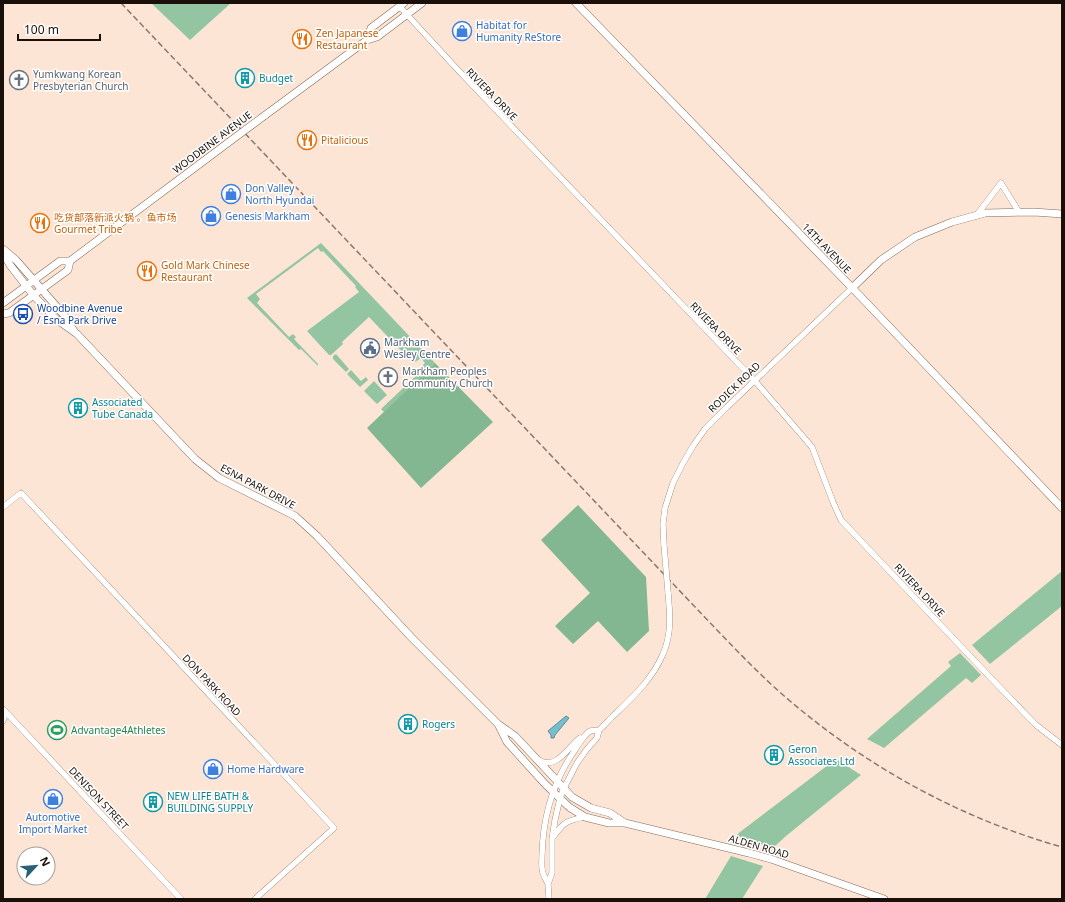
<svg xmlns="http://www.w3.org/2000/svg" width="1065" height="902" font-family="'Noto Sans','Noto Sans SC',sans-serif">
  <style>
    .green { fill: #94c5a2 }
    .forest { fill: #82b792 }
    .water { fill: #76bfd0; stroke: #5a8a94 }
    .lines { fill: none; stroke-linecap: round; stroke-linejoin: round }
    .minor-casing { stroke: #846958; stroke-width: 6 }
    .major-casing { stroke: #846958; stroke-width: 8 }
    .minor { stroke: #fff; stroke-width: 5.5 }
    .major { stroke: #fff; stroke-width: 7 }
    .rail { stroke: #89786d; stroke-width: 1.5; stroke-dasharray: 6 3; stroke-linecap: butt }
    .minor-bridge-casing { stroke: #846958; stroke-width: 6; stroke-linecap: butt }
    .major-bridge-casing { stroke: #846958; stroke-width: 8; stroke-linecap: butt }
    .minor-bridge { stroke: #fff; stroke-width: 5.5 }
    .major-bridge { stroke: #fff; stroke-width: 7 }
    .labels { text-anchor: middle; stroke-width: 3; stroke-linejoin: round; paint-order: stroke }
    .shop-label { font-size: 10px; fill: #366cbe; stroke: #fff; text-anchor: start }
    .food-label { font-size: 10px; fill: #c56008; stroke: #fff; text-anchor: start }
    .worship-label { font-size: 10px; fill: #5b616d; stroke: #fff; text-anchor: start }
    .culture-label { font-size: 10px; fill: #0d838f; stroke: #fff; text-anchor: start }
    .street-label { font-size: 10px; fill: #1a1009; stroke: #fff }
    .transit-label { font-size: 10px; fill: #164399; stroke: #fff; text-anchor: start }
    .service-label { font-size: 10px; fill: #4e5e75; stroke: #fff; text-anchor: start }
    .leisure-label { font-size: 10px; fill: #27864d; stroke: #fff; text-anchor: start }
  </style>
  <rect width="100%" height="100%" fill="#fde5d5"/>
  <path class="green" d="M151 3H231L190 40Z
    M321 243 435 363 384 412 381 409 418 374 421 367 425 363 421 358 415 362 409 359 369 317 342 342 343 344 331 355H329L307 331 359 292 355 287 356 286 323 251 321 252 318 248 256 294 260 299 257 303 289 337 293 334 296 337 294 339 318 364V366L301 349 299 350 247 298Z
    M336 354 349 369 346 372 333 359V356Z
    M351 370 361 381 366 377 368 380 360 387 347 374Z
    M374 381 387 395 377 404 364 391Z
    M1062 571V606L990 664 972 645Z
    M960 653 981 675 972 683 966 678 884 748 867 739 951 666 948 662Z
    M836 759 861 775 786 836 773 848 736 836 740 832Z
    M731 856 763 866 742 899H705Z"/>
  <path class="forest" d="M435 363 493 422 421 488 367 428Z
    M578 505 646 577 649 631 627 652 598 621 573 644 555 626 590 593 541 540Z"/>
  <path class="water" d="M566 716 569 718 555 735 554 738H551V735L548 731Z"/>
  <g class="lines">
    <g class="minor-casing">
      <path id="minor" d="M400 7 457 69 755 381 812 447 833 502 841 520 988 675 1036 725 1062 745
        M976 216 1001 183 1019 212
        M3 507 21 493 334 828 255 899
        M664 545 663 524 665 508 673 483 683 463 693 446 705 429 727 407 852 288
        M3 709 181 899
        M3 721 6 712
        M539 760C556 771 568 747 580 738
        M553 837C565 821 566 821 585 817
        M548 884C547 881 544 877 543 873 541 868 542 861 542 855 543 817 553 781 575 750 577 746 586 733 590 731 592 730 596 731 599 730 603 727 608 721 612 717 632 698 652 680 663 654 672 634 670 613 668 592
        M549 899 548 884 552 873V839L555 820 560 798 564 788 577 763 587 749 597 738 599 730"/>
    </g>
    <g class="major-casing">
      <path id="major" d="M576 3 860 296 1062 508
        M367 40 371 28 404 3
        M264 116 367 40 377 37 422 3
        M3 249 16 260 64 315 74 331
        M3 253 10 265 34 296 56 319 77 334 195 459 219 478 295 516 317 536 411 637 498 724 515 736 572 797 591 808 610 813 625 823
        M852 288 881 260 915 237 952 222 985 213 1034 212 1062 214
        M3 303 60 261H70L229 142
        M3 314 9 313 68 270 70 261
        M499 726 507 742 545 784 569 807 585 817 609 823H625L749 853 771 859 884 899"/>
    </g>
    <use href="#minor" class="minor"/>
    <use href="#major" class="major"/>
    <path class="rail" d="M121 3 716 629C740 654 764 679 790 701 869 768 962 819 1062 847"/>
    <g class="minor-bridge-casing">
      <path id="minor-bridge" d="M664 545 668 592"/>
    </g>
    <g class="major-bridge-casing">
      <path id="major-bridge" d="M229 142 264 116"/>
    </g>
    <use href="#minor-bridge" class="minor-bridge"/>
    <use href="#major-bridge" class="major-bridge"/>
  </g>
  <defs>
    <g id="shop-ring" transform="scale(1)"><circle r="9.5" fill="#fff" stroke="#3f7fe0" stroke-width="1.5"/><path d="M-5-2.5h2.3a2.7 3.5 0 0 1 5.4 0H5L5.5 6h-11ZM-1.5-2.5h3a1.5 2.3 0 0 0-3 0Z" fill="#3f7fe0"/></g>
    <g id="restaurant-ring" transform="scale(1)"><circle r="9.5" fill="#fff" stroke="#e8710a" stroke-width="1.5"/><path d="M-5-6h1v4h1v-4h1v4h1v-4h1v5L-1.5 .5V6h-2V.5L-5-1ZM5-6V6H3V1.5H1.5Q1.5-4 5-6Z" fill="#e8710a"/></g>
    <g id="building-ring" transform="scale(1)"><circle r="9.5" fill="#fff" stroke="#0f9aa8" stroke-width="1.5"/><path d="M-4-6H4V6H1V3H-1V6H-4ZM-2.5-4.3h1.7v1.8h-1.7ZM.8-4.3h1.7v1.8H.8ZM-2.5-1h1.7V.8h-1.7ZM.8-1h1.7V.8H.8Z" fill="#0f9aa8"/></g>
    <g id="church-ring" transform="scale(1)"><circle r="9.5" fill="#fff" stroke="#6b7280" stroke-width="1.5"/><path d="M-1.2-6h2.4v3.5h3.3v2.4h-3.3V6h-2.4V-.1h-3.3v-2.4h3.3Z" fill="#6b7280"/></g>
    <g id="bus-ring" transform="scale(1)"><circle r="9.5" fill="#fff" stroke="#1a4fb4" stroke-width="1.5"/><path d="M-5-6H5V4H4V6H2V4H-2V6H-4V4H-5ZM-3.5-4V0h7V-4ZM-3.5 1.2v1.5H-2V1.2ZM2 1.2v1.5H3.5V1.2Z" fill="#1a4fb4"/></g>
    <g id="civic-ring" transform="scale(1)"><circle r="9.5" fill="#fff" stroke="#5c6f8a" stroke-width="1.5"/><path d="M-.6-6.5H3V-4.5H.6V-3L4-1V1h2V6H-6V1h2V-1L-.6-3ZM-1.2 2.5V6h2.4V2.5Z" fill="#5c6f8a"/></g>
    <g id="stadium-ring" transform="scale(1)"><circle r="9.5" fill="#fff" stroke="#2e9e5b" stroke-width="1.5"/><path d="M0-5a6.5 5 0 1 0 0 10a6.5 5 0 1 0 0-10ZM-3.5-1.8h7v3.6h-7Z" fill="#2e9e5b"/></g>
  </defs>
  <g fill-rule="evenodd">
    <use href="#shop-ring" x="462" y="31"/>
    <use href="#restaurant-ring" x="302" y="39"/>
    <use href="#building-ring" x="245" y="78"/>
    <use href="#church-ring" x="19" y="80"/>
    <use href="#restaurant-ring" x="307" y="140"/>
    <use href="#shop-ring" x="231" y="194"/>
    <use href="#shop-ring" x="211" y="216"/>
    <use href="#restaurant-ring" x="40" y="223"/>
    <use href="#restaurant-ring" x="147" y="271"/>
    <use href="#bus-ring" x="23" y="314"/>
    <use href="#civic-ring" x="370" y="348"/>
    <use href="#church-ring" x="388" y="377"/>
    <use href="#building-ring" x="78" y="408"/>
    <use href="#building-ring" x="408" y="724"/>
    <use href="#stadium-ring" x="57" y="730"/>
    <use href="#building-ring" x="774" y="755"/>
    <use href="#shop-ring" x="213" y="769"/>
    <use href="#shop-ring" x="53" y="799"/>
    <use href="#building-ring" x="153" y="802"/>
  </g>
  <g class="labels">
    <g class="shop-label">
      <text x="476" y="29">Habitat for<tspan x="476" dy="12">Humanity ReStore</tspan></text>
      <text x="245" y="192">Don Valley<tspan x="245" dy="12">North Hyundai</tspan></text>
      <text x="225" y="220">Genesis Markham</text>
      <text x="227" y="773">Home Hardware</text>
      <text x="53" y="821" text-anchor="middle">Automotive<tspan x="53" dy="12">Import Market</tspan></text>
    </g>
    <g class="food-label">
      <text x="316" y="37">Zen Japanese<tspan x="316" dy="12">Restaurant</tspan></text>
      <text x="321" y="144">Pitalicious</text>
      <text x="54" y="221">吃货部落新派火锅 。鱼市场<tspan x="54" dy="12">Gourmet Tribe</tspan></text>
      <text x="161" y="269">Gold Mark Chinese<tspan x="161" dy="12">Restaurant</tspan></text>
    </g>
    <g class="worship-label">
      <text x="33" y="78">Yumkwang Korean<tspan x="33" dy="12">Presbyterian Church</tspan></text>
      <text x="402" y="375">Markham Peoples<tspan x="402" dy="12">Community Church</tspan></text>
    </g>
    <g class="culture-label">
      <text x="259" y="82">Budget</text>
      <text x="92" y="406">Associated<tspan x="92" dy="12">Tube Canada</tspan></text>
      <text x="422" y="728">Rogers</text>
      <text x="788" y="753">Geron<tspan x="788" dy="12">Associates Ltd</tspan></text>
      <text x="167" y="800">NEW LIFE BATH &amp;<tspan x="167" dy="12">BUILDING SUPPLY</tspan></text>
    </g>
    <g class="street-label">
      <text transform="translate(492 94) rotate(46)" y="4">RIVIERA DRIVE</text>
      <text transform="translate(212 142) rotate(-37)" y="4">WOODBINE AVENUE</text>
      <text transform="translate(827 248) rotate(46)" y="4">14TH AVENUE</text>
      <text transform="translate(716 328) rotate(46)" y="4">RIVIERA DRIVE</text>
      <text transform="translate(734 387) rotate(-44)" y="4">RODICK ROAD</text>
      <text transform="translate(258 486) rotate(28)" y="4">ESNA PARK DRIVE</text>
      <text transform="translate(920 590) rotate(47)" y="4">RIVIERA DRIVE</text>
      <text transform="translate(212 685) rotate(47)" y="4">DON PARK ROAD</text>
      <text transform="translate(99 798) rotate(47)" y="4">DENISON STREET</text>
      <text transform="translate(759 846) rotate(16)" y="4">ALDEN ROAD</text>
    </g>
    <g class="transit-label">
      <text x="37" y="312">Woodbine Avenue<tspan x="37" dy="12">/ Esna Park Drive</tspan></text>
    </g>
    <g class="service-label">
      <text x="384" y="346">Markham<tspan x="384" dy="12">Wesley Centre</tspan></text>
    </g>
    <g class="leisure-label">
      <text x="71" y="734">Advantage4Athletes</text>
    </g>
  </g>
  <rect width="1065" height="902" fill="none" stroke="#1a1009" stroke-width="8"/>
  <g transform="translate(36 866) rotate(64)"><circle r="19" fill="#ffffff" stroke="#a39f9d"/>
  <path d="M0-3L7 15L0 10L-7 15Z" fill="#285f79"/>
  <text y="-6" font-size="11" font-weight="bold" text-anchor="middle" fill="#1a1009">N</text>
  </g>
  <path d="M18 34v6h82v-6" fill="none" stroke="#1a1009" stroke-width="2"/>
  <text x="24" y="34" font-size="12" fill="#1a1009" stroke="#ffffff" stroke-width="3" paint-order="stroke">100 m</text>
</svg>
